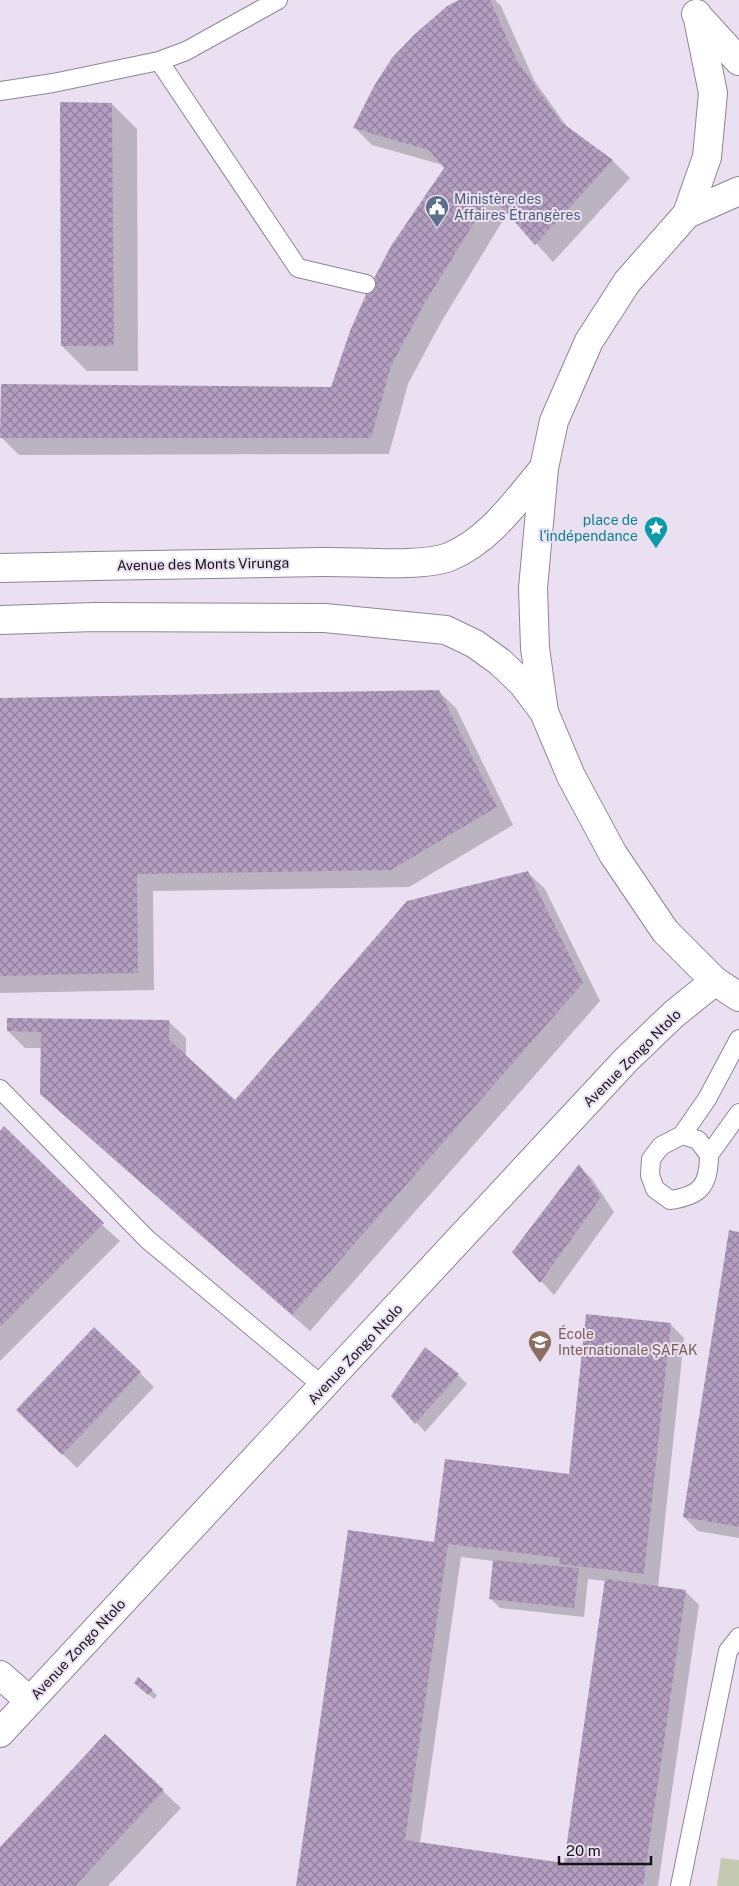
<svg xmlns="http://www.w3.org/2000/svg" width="739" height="1886" font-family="'Public Sans',sans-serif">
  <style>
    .pitch { fill: #c3cab1 }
    .shadow { fill: #0003; fill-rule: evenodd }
    .building { fill: url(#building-cross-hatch) }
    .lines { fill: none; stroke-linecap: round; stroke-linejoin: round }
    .lane-casing { stroke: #8f8695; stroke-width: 20 }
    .street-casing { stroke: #8f8695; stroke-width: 30 }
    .secondary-casing { stroke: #8f8695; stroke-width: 30 }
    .lane { stroke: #fff; stroke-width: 18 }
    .street { stroke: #fff; stroke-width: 28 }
    .secondary { stroke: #fff; stroke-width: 28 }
    .labels { text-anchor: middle; stroke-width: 4; stroke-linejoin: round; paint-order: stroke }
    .service-label { font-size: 14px; fill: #4e5e75; stroke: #eae0f1; text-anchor: start }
    .culture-label { font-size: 14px; fill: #0d838f; stroke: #eae0f1; text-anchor: end }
    .street-label { font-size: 14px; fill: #171419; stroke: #eae0f1 }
    .education-label { font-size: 14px; fill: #785e54; stroke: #eae0f1; text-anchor: start }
  </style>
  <defs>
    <pattern id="building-cross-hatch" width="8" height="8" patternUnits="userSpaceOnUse" patternTransform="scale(1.25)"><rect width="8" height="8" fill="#b49fc1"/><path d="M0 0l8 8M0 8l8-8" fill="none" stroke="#91809c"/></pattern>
  </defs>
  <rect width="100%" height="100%" fill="#eae0f1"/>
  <path class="pitch" d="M721 1858 739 1860V1886H717Z"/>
  <path class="shadow" d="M462 0H495L501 6 534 80 570 131 613 161 630 178 553 262 508 212 440 324 408 384 389 454 19 455 1 437 332 389 445 168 443 165 372 145 355 128Z
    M112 104 137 129 138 371H87L62 346Z
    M438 691 456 708 513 825 409 887 153 891 154 990 0 993V699Z
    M527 872 545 889 600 1001 310 1331 59 1111 42 1093V1048H25L8 1031 168 1021 186 1038V1057L235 1102Z
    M0 1133 120 1241 0 1361Z
    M579 1166 592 1179 614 1212 554 1295 514 1252Z
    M739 1234V1538L698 1531 684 1517Z
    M670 1324 684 1338 658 1587 685 1591 699 1605 658 1886H298L436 1544 570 1476ZM461 1557 494 1561 490 1598 500 1608 584 1617 588 1579 606 1581 565 1864 420 1843Z
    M140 1373 154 1387 77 1468 17 1410Z
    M458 1375 467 1384 425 1432 392 1395Z
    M140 1687 152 1691 157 1695 154 1699Z
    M105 1736 181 1808 108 1886H0V1849Z"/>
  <path class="building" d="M459 0H490L517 61 561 122 613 160 535 245 491 195 423 306 391 366 371 438H0L1 384 331 387 350 331 368 290 391 246 444 168 429 150 353 128 374 86 392 58 414 35 447 6Z
    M60 102 112 103 114 346H61Z
    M439 690 497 807 391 870 137 874 138 973 0 976V698Z
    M528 871 583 983 292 1315 40 1094 41 1032 7 1031V1018L169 1020V1040L235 1100 407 901Z
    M4 1126 104 1223 0 1327V1131Z
    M579 1164 601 1197 540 1283 512 1252Z
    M729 1230 739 1232V1527L683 1517Z
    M586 1314 671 1323 644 1574 559 1564 560 1558 448 1544 405 1840 564 1863 605 1579 686 1590 643 1886H296L348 1530 434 1542 445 1459 569 1474Z
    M94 1327 141 1372 62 1455 16 1410Z
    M425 1347 459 1374 415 1424 391 1396Z
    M493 1560 579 1568 574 1608 489 1599Z
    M138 1677 153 1690 148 1695 134 1683Z
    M105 1734 164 1790 75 1886H0V1847Z"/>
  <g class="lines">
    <g class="lane-casing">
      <path id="lane" d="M159 61 298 268 366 284
        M0 91 53 83 159 61 186 51 278 0
        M739 1039 707 1099 682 1135 698 1140 709 1155 739 1113
        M0 1089 148 1240 324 1387
        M682 1135 661 1146 651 1159 650 1175 655 1189 670 1200C700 1196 709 1186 709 1155
        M680 1886 728 1651 739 1637"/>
    </g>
    <g class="street-casing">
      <path id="street" d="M0 1675 30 1701
        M0 1733 626 1060 674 1014 715 981"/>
    </g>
    <g class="secondary-casing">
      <path id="secondary" d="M696 14 739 61
        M739 191 687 214 627 282 589 341 554 421 544 468 533 588 535 648 544 712 571 776 613 854 665 931 715 981 739 997
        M687 214 707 157 713 93 697 14
        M0 568C107 566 214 563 321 562 355 561 419 568 449 557 490 540 516 501 544 468
        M0 620 95 617 325 618 446 630 475 644 500 662 522 683 544 712"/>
    </g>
    <use href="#lane" class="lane"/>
    <use href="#street" class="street"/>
    <use href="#secondary" class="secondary"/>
  </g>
  <defs>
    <g id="civic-pin" transform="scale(1.25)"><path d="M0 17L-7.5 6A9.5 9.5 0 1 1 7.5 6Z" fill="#5c6f8a" stroke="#eae0f1"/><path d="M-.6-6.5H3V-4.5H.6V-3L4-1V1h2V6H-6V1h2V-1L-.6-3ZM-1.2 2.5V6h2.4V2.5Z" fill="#fff"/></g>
    <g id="sight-pin" transform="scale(1.25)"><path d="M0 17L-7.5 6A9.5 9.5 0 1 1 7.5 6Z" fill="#0f9aa8" stroke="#eae0f1"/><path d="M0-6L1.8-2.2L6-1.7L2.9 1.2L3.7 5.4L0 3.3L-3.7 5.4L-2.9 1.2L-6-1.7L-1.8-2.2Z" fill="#fff"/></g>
    <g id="school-pin" transform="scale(1.25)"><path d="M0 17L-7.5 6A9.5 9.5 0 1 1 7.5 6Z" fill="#8d6e63" stroke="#eae0f1"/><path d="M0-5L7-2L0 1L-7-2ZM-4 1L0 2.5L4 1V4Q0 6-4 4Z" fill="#fff"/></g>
  </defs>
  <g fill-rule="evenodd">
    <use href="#civic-pin" x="437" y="207"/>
    <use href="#sight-pin" x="656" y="528"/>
    <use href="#school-pin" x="540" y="1342"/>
  </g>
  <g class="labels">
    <g class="service-label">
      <text x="454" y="204">Ministère des<tspan x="454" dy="16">Affaires Étrangères</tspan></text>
    </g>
    <g class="culture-label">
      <text x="638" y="525">place de<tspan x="638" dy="16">l'indépendance</tspan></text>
    </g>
    <g class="street-label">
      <text transform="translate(203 564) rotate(-1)" y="5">Avenue des Monts Virunga</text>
      <text transform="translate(632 1058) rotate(-45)" y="5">Avenue Zongo Ntolo</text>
      <text transform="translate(355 1354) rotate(-47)" y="5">Avenue Zongo Ntolo</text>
      <text transform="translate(78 1649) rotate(-47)" y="5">Avenue Zongo Ntolo</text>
    </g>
    <g class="education-label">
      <text x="558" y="1339">École<tspan x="558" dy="16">Internationale ŞAFAK</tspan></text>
    </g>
  </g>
  <path d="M559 1856v8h92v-8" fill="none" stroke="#171419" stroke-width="2.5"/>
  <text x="566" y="1856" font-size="15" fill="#171419" stroke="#eae0f1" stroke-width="4" paint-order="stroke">20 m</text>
</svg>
